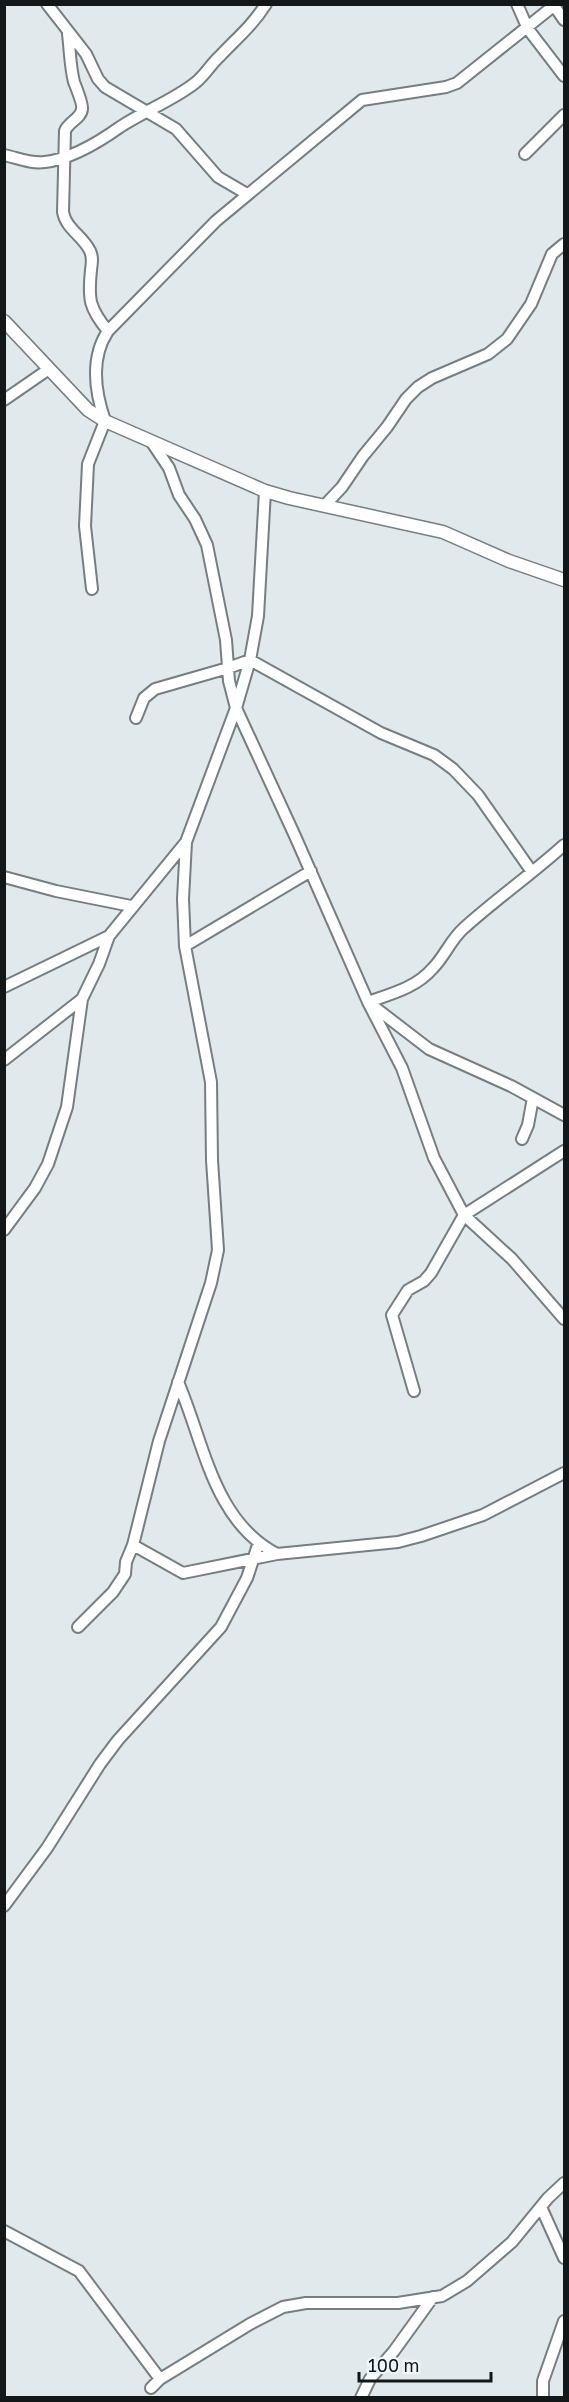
<svg xmlns="http://www.w3.org/2000/svg" width="569" height="2402" font-family="'Golos Text',sans-serif">
  <style>
    .lines { fill: none; stroke-linecap: round; stroke-linejoin: round }
    .minor-casing { stroke: #767e82; stroke-width: 14 }
    .tertiary-casing { stroke: #767e82; stroke-width: 15 }
    .minor { stroke: #fff; stroke-width: 10 }
    .tertiary { stroke: #fff; stroke-width: 12 }
  </style>
  <rect width="100%" height="100%" fill="#e1e9ed"/>
  <g class="lines">
    <g class="minor-casing">
      <path id="minor" d="M47 4 86 54 98 79 105 87 176 129 218 177 247 194
        M517 4 528 29 564 76
        M555 7 564 20
        M68 34C70 50 70 66 74 82 76 87 83 105 82 109 81 119 68 122 65 131L63 212C66 229 83 236 90 251 93 257 92 263 91 270 88 299 89 308 108 331
        M525 154 564 115
        M4 155C18 158 30 164 45 162 71 159 99 142 120 127 144 111 172 101 195 83 205 75 211 64 220 56 237 38 252 26 266 4
        M4 400 49 369
        M151 441 169 468 179 495 195 519 207 545 226 640 229 681 236 708 295 836 368 1002 402 1068 434 1158 464 1215 512 1259 564 1319
        M325 505 342 487 363 456 387 427 406 399 418 387 432 378 488 354 507 339 531 304 552 254 564 244
        M92 589 85 526 88 464 105 421C95 392 90 358 108 331L216 221 362 100 446 87 457 83 556 4
        M136 718 144 698 155 689 228 668 250 660 381 733 434 755 453 769 478 795 532 872
        M4 877 56 891 131 906
        M185 946 311 871
        M4 987 109 936
        M368 1002C391 994 416 988 433 968 445 956 451 939 464 928 496 899 532 874 564 845
        M373 1006 429 1049 511 1086 564 1115
        M4 1060 82 999
        M522 1139 528 1125 533 1098
        M4 1230 35 1188 48 1164 67 1107 82 999 99 964 109 936 186 842 236 708 250 660 258 616 265 491
        M178 1382C204 1442 213 1521 277 1554
        M414 1391 392 1315 408 1290 424 1281 431 1273 464 1215 564 1151
        M133 1545 183 1573 277 1554 398 1542 421 1536 483 1515 564 1473
        M78 1627 113 1592 125 1574 126 1562 133 1545 159 1441 211 1283 218 1250 212 1160 211 1082 185 946 183 899 186 842
        M4 1906 47 1848 100 1764 118 1740 221 1627 247 1578 258 1545
        M541 2207 564 2258
        M4 2231 79 2271 160 2379
        M151 2388 160 2379 250 2324 283 2307 306 2303H398L442 2296 467 2281 512 2242 548 2198 564 2183
        M361 2398 370 2379 394 2351 433 2297
        M543 2398V2381L564 2321"/>
    </g>
    <g class="tertiary-casing">
      <path id="tertiary" d="M4 321 88 410 105 421 265 491 289 498 443 532 509 561 564 580"/>
    </g>
    <use href="#minor" class="minor"/>
    <use href="#tertiary" class="tertiary"/>
  </g>
  <rect width="569" height="2402" fill="none" stroke="#141718" stroke-width="12"/>
  <path d="M359 2372v9h132v-9" fill="none" stroke="#141718" stroke-width="3"/>
  <text x="368" y="2372" font-size="18" fill="#141718" stroke="#eef7fb" stroke-width="4.5" paint-order="stroke">100 m</text>
</svg>
